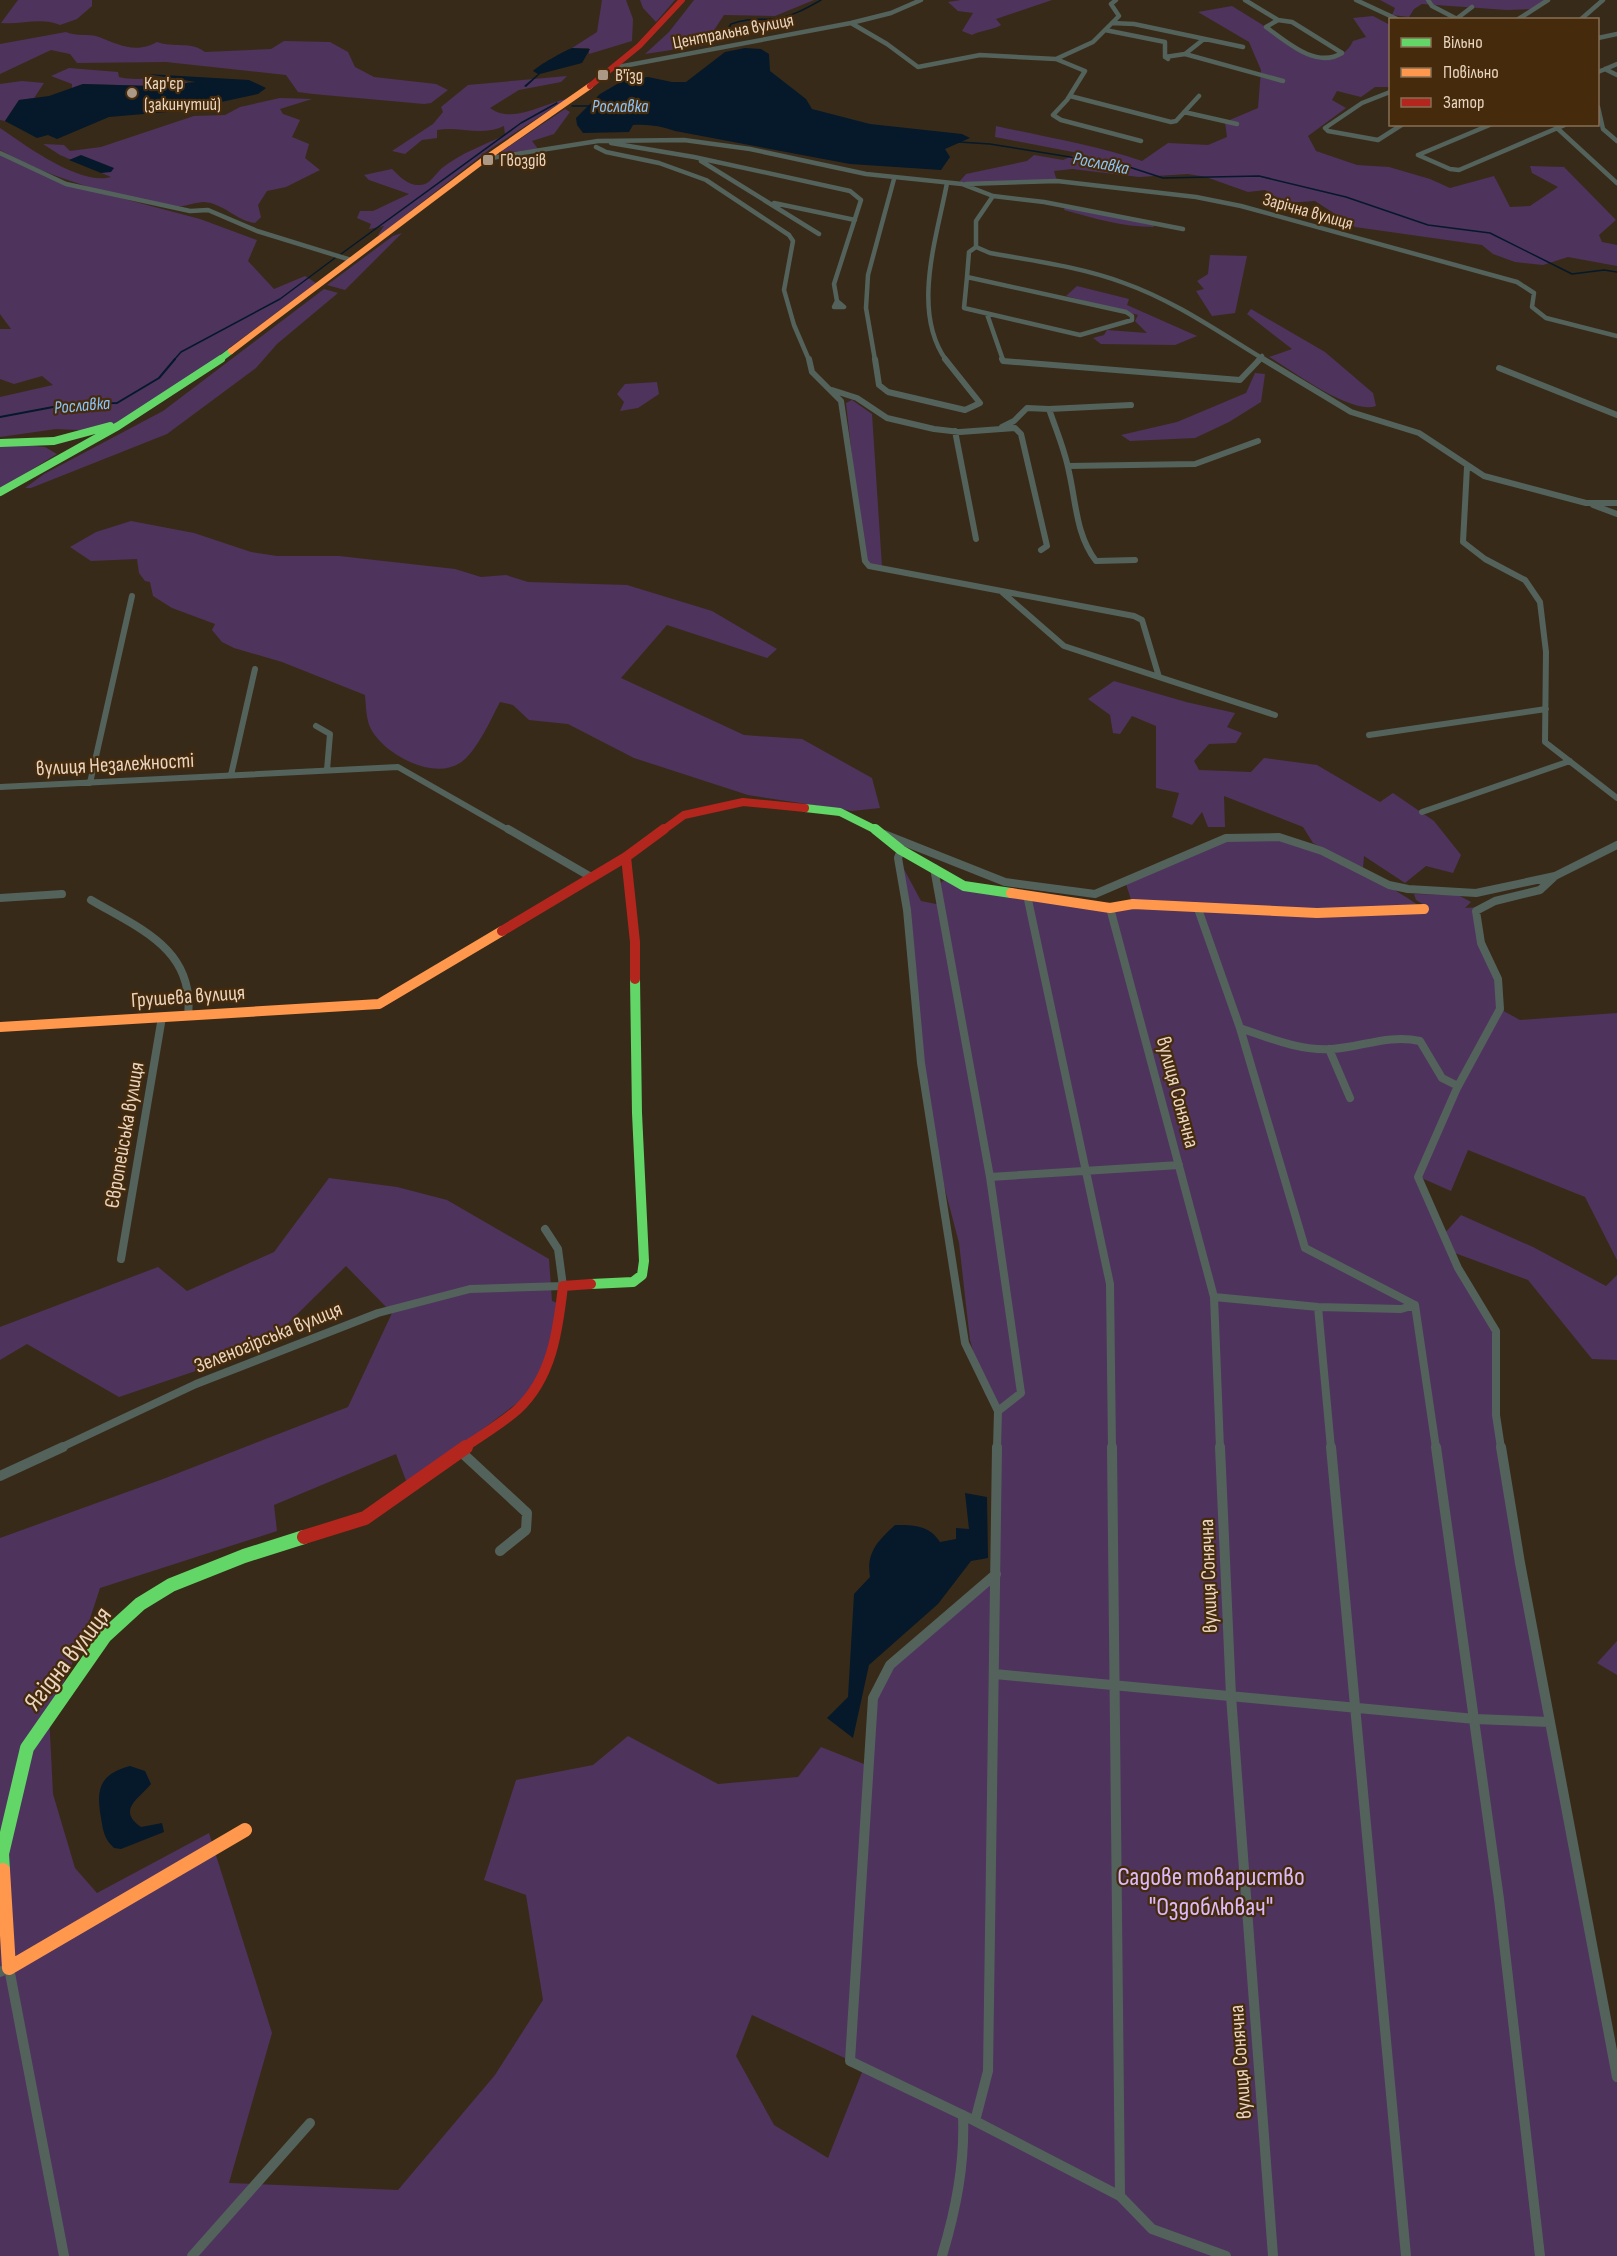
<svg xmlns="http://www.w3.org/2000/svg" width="1617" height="2256" font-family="'Sofia Sans Condensed',sans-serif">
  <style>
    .green { fill: #4e335d; fill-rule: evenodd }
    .water { fill: #05192b }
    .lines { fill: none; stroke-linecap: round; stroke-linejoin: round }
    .stream-far1 { stroke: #05192b; stroke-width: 1.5 }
    .stream { stroke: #05192b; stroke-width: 2 }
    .street-far3 { stroke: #54625c; stroke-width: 4.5 }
    .street-far2 { stroke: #54625c; stroke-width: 6 }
    .street-far1 { stroke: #54625c; stroke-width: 8 }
    .street { stroke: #54625c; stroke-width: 10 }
    .fast-far3 { stroke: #63d668; stroke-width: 6 }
    .fast-far2 { stroke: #63d668; stroke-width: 8 }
    .fast-far1 { stroke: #63d668; stroke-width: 10 }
    .fast { stroke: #63d668; stroke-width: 14 }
    .slow-far2 { stroke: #ff974d; stroke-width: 6 }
    .slow-far1 { stroke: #ff974d; stroke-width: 10 }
    .slow { stroke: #ff974d; stroke-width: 14 }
    .jam-far3 { stroke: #b3261e; stroke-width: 6 }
    .jam-far2 { stroke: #b3261e; stroke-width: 8 }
    .jam-far1 { stroke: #b3261e; stroke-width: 10 }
    .jam { stroke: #b3261e; stroke-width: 14 }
    .poi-dot { fill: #ab9885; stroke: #452b0c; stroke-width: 2 }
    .labels { text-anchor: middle; stroke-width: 4.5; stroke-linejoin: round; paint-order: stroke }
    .far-street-label { font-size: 18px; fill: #e9d4bf; stroke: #452b0c }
    .far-poi-label { font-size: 18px; fill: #e9d4bf; stroke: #452b0c; text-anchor: start }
    .far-water-label { font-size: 18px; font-style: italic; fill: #8bc4fa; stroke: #452b0c }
    .street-label { font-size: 21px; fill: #e9d4bf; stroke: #452b0c }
    .near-street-label { font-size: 26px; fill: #e9d4bf; stroke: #452b0c }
    .near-park-label { font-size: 26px; fill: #dbb9fb; stroke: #452b0c }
  </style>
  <rect width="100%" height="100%" fill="#382a19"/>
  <path class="green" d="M18 0H92V6L77 19 60 25C41 17 21 25 1 23Z
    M602 0H626L633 19 632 41 589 54V48H572L597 32Z
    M640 0H675L656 22 643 8Z
    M694 0H814L775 16 724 15 704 45 645 54 669 32Z
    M961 0H1052L996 19 1001 25C993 30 982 30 972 35L962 31 973 13 958 11 948 2Z
    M1380 0H1548L1530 9 1507 10 1422 4 1414 9 1409 17 1392 15 1395 8Z
    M1232 6 1311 55C1328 60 1345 59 1353 41L1366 37 1353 18 1373 16 1390 25V87H1375L1361 97 1337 91 1332 100 1346 108 1308 136 1316 151 1357 165 1389 167 1430 179 1450 188 1494 176 1510 207 1530 206 1558 187 1532 173 1530 166 1564 167 1616 220 1599 235 1602 242 1617 245V266L1568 257 1543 265 1515 262 1493 254 1482 245 1355 227 1315 201 1285 203 1265 190 1248 192 1206 177 1188 174 1139 177 1072 169 1054 171 1057 181 962 184 960 181 966 174 1027 161 1034 155 1063 160 1078 153 995 137 996 126C1045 137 1095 145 1142 161L1168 143 1208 145 1227 137 1225 122 1258 108 1261 70 1249 42 1198 12Z
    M66 32C77 37 88 33 99 37 120 45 135 54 157 42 173 48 192 41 205 52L271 49 284 41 330 42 348 52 355 67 374 77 436 84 448 90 431 103 424 104 313 94 298 92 286 75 166 62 77 63 70 54 51 50 0 74V44Z
    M69 68 118 72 119 77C141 83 168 72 188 83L152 86 83 84 72 88V84L51 76Z
    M567 76 561 82 519 90 490 108C513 125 543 103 567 99L490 149 380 235H378L384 226 369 229 371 224 357 218 360 211H373L409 194 369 180 364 175 392 169C399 176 408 186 420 185 430 185 435 174 442 168 461 153 484 145 505 135L504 126C481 137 460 126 437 130V138L422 140 405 154 392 151 433 124 443 112 441 107 468 85Z
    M22 81 44 83 34 98 19 100 5 121 0 120V84Z
    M280 98 312 99 280 109 283 114 300 120 292 137 309 144 305 158 320 170 286 187 267 191 258 205 261 217 255 223C237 221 223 203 204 202 195 202 186 207 177 206 117 197 53 180 0 150V128C25 145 80 186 111 177L60 155 43 144 64 145 70 151 101 147 194 116 225 115 240 107Z
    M565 109 570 112 554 134 532 141 538 149 503 153 502 151Z
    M0 153 64 183 200 219 257 240 248 261 274 289 305 276 316 283 173 390 122 421 99 431 56 429 0 437V397L53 385 42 376 14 384 0 379V329H11L0 314Z
    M1065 207 1155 225 1153 227C1123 227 1093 218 1064 210Z
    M402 233 345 290 327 285 393 236Z
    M1210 255 1247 256 1235 313 1212 316 1196 291 1204 289 1197 281 1208 274Z
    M1077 286 1129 299 1127 305 1197 336 1175 345 1101 344 1093 338 1104 335 1107 330 1147 333 1135 321 1138 315 1066 296Z
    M324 289 338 293 277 344 256 368 167 434 31 488H25L44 474 163 411Z
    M1251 309 1325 352 1373 393 1376 406C1350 415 1292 370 1269 357L1292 349 1247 314Z
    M1255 373 1265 374 1261 402 1229 422 1195 438 1130 441 1121 435 1177 422 1246 393Z
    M657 382 659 394 638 408 620 411 624 402 617 394 625 384Z
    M852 400 872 414 882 567 864 565 846 403Z
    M0 443 45 447 57 454 0 489Z
    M131 521 194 533 251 552 277 556H339L455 569 481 577 506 575 528 582 627 585 712 611 777 649 767 658 667 625 621 678 744 735 802 739 872 778 880 808 852 811 748 795 634 758 568 724 529 720 513 705 500 702C491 719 476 753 460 763 432 781 382 753 370 727 366 718 366 705 365 695L282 662 234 648 222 642 212 630 215 624 172 608 153 596 150 582 145 581 139 573 137 559 91 561 70 547 96 532Z
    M1114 681 1186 702 1235 713 1227 727 1242 733 1236 743 1209 744 1194 761 1199 770 1251 772 1264 758 1317 765 1380 802 1393 793 1434 821 1461 855 1453 873 1426 866 1405 883 1364 856 1363 868 1313 843 1303 827 1224 796 1225 827H1208L1202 812 1192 825 1172 817 1179 793 1156 788V726L1132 716 1120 734 1113 733 1110 715 1088 699Z
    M1279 837C1331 854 1378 877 1424 909L1429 908 1416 900 1414 894 1458 895 1471 902 1465 908 1480 907 1475 916 1498 979 1500 1009 1520 1020 1617 1013V1260L1585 1197 1468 1150 1451 1191 1419 1177 1444 1234 1461 1215 1533 1247 1606 1286 1617 1275V1360L1592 1359 1528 1280 1452 1252 1496 1331V1416L1617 2077V2256H0V1538L163 1479 348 1407 392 1313 346 1266 263 1348 119 1397 27 1344 0 1360V1327L158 1267 187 1291 274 1252 329 1178 397 1187 447 1200 549 1259 552 1301 560 1304 537 1388 408 1486 396 1454 274 1505 277 1531 100 1588 83 1640 49 1714 53 1794 75 1868 97 1893 209 1833 272 2033 229 2183 398 2190 495 2075 543 2000 526 1895 484 1880 516 1780 593 1765 628 1736 718 1784 798 1777 821 1747 869 1766 873 1698 890 1665 996 1574 998 1411 985 1394 970 1340 959 1243 937 1159 898 858 921 901 941 905 938 885 947 878 1110 908 1132 903 1125 881 1226 838ZM752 2015 864 2067 828 2158 774 2125 736 2056Z
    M1617 1641V1675L1597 1663Z"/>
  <path class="water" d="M572 48 590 49 582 63 540 74 526 87 524 86 538 74 533 71C539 65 564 51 572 48Z
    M745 48 761 49 769 54 770 71 806 99 812 109 870 124 962 134 970 138 945 149 950 157 941 170 850 164 675 131C661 126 648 124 633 125L629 132 583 133 577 125 576 118 600 94 624 80 648 77 672 82H686L725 52Z
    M147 74 249 80 266 88 258 94 179 111 109 117 57 139 48 135 37 138 5 121 19 100 49 96 83 84 152 86 196 82Z
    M81 155 114 168 111 172 101 173 69 160Z
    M965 1493 987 1497 988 1558 971 1561 938 1604 869 1665 853 1738 827 1718 848 1697 854 1594 870 1577C866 1552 878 1541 895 1525 914 1525 929 1525 940 1542L956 1539V1528L969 1529Z
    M130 1766 145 1771 151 1784C140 1798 116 1810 141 1827L162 1823 164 1832 121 1849 114 1848C104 1839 103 1830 101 1818 96 1790 99 1774 130 1766Z"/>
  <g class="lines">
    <path class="stream-far1" d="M724 36 731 24C749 18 755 20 773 19 789 18 807 8 821 0
      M572 106H590
      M959 142 990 144 1126 166 1163 178 1259 176 1346 197 1428 225 1490 233 1572 274 1604 270 1617 272
      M341 254 521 123 557 103
      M174 360 181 352 280 299 335 258"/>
    <path class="stream" d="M0 417 69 404 117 403 159 378 175 359"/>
    <path class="street-far3" d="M1245 0 1278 20
      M1356 0 1399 20
      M1428 0 1432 6 1459 20
      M1278 20 1292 22 1342 53C1316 69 1287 42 1266 27Z
      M1455 20 1472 7
      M1517 20 1548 0
      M1580 20 1603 0
      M851 23 887 44 918 67 980 55 1056 59 1093 42 1119 16 1111 4 1116 0
      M1112 23 1134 24 1243 47
      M1105 30 1165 42V57L1168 59
      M1598 38 1617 34
      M1185 54 1204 39
      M1165 57 1185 54 1283 81
      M1056 59 1085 71 1067 100 1053 115 1061 120 1141 141
      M618 67 851 23 891 13 921 0
      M1605 69 1617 75
      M1598 72 1617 64
      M1390 92 1362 103 1325 128 1328 131 1378 140 1403 124
      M1070 96 1171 122 1176 121 1199 96
      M1598 107 1603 129 1617 141
      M1184 112 1237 124
      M1557 128 1617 183
      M611 143 694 157 850 191 861 200 834 284 837 301
      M596 147 606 152 659 163 706 180 789 235 793 241 784 290 794 325 809 360
      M0 153 66 184 190 211 208 210 257 231 351 260
      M1418 155 1450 169 1459 170 1567 124
      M1418 155 1492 124
      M485 159 598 141 684 140 750 149 866 174 962 184 993 196 976 221V247L990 253C1035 261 1081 267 1124 283 1175 301 1220 333 1265 360
      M701 161 819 234
      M966 184 1057 181 1196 197 1241 206 1517 282 1534 293 1532 307 1546 318 1617 336
      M993 196 1044 202 1183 229
      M774 203 855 220
      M967 277 1126 312 1132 316V320L1080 335 964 308Z
      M967 277 969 252 976 247
      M837 301 844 307H834Z
      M987 314 1003 360
      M875 360 866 308 868 275 894 179
      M946 360C911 311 937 237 947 183
      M1258 360 1262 356"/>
    <path class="street-far2" d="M809 359 812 372 841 401 865 561 869 566 1134 616 1142 620 1159 677
      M875 359 879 385 888 392 965 410 980 403 945 359
      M1002 359 1003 361 1240 380 1260 359
      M1263 359 1351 412 1419 433 1484 476 1586 503H1617
      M1499 368 1617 415
      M832 390 857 398 887 418 934 429 960 432 1015 428 1021 434 1047 546 1041 550
      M1049 409 1131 405
      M1002 427 1014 421 1027 408 1049 409C1056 430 1065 450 1069 472 1076 502 1076 535 1096 561L1135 560
      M955 431 976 539
      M1068 466 1195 464 1258 441
      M1467 467 1463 542 1485 559 1525 580 1540 602 1546 652 1545 742 1617 798
      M1593 505 1617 514
      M1002 592 1064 646 1275 715
      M316 726 330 734 327 770
      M1369 735 1546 709
      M231 775 255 669
      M90 783 132 596
      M0 787 398 767 510 831
      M1422 812 1570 761"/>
    <path class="street-far1" d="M508 829 591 877
      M884 834 1005 882 1095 894 1226 838 1279 837 1322 851 1389 885 1408 889 1476 893 1555 876
      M901 850 898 858 907 910 921 1063 965 1343 998 1411
      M934 868 990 1177 1021 1393 998 1411 997 1448
      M1027 895 1110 1284 1112 1448
      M0 898 62 894
      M91 900C140 929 195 949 188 1016
      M1197 906 1240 1028 1305 1248 1415 1305 1436 1448
      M1110 908 1214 1297 1220 1448
      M1240 1028C1269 1038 1300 1051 1332 1049 1362 1047 1389 1034 1420 1041L1442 1078 1458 1086
      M1329 1049 1350 1098
      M990 1177 1179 1165
      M121 1259 162 1017
      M1214 1297 1318 1307 1401 1309 1415 1305
      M1318 1307 1331 1448
      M60 1448 196 1384 378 1313 470 1289 563 1286 558 1249 545 1229
      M1501 1448 1496 1415V1331L1458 1268 1418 1177 1457 1088 1500 1009 1498 979 1481 943 1476 911 1495 901 1540 890 1555 876 1617 845"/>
    <path class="street" d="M1112 1447 1120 2196
      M1220 1447 1231 1696 1273 2256
      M1331 1447 1406 2256
      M1436 1447 1499 1899 1540 2256
      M1501 1447 1520 1563 1617 2077
      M459 1450 527 1513 526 1530 500 1551
      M0 1476 63 1447
      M996 1574 890 1665 873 1698 850 2061 975 2121 1120 2196 1152 2229 1226 2256
      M995 1674 1475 1719 1550 1722
      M0 1972 9 1968 64 2256
      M975 2121 988 2071 997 1447
      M192 2256 310 2123
      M942 2256C956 2209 965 2164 963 2115"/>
    <path class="fast-far3" d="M219 360 231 351"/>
    <path class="fast-far2" d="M0 443 54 441 110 426
      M0 492 118 426 221 359
      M805 808 840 812 878 831"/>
    <path class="fast-far1" d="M875 829 901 850 964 886 1011 893
      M591 1284 633 1282 642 1275 644 1261 637 1113 635 979"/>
    <path class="fast" d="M3 1870 2 1854 27 1748 105 1636 140 1604 171 1585 244 1556 304 1537"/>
    <path class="slow-far2" d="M231 351 485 159 590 86"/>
    <path class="slow-far1" d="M1011 893 1110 908 1133 904 1317 913 1424 909
      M0 1027 379 1004 502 931"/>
    <path class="slow" d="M3 1870 9 1968 245 1830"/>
    <path class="jam-far3" d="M590 86 639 46 682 0"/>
    <path class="jam-far2" d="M662 831 684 815 743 802 805 808"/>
    <path class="jam-far1" d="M626 857 635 942V979
      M502 931 626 857 664 829
      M463 1448C481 1436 501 1424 517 1410 552 1378 558 1330 563 1286L591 1284"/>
    <path class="jam" d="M304 1537 365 1518 466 1447"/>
  </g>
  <g class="poi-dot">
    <rect x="597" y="69" width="12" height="12" rx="3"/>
    <circle cx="132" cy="93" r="6"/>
    <rect x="482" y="154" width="12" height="12" rx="3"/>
  </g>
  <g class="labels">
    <g class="far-street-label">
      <text transform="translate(733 31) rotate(-11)" y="6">Центральна вулиця</text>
      <text transform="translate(1308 211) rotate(16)" y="6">Зарічна вулиця</text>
    </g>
    <g class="far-poi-label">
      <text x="615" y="81">В'їзд</text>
      <text x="144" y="89">Кар'єр<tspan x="144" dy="21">(закинутий)</tspan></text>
      <text x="500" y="166">Гвоздів</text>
    </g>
    <g class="far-water-label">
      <text x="620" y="112">Рославка</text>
      <text transform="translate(1101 163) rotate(11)" y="6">Рославка</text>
      <text transform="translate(82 405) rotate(-5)" y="6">Рославка</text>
    </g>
    <g class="street-label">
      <text transform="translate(115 764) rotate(-3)" y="7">вулиця Незалежності</text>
      <text transform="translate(188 996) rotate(-4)" y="7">Грушева вулиця</text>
      <text transform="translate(1178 1092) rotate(75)" y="7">вулиця Сонячна</text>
      <text transform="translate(124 1135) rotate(-80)" y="7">Європейська вулиця</text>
      <text transform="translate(268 1337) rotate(-22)" y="7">Зеленогірська вулиця</text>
      <text transform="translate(1208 1576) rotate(-92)" y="7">вулиця Сонячна</text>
      <text transform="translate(1240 2062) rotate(-94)" y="7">вулиця Сонячна</text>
    </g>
    <g class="near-street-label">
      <text transform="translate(67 1658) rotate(-52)" y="9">Ягідна вулиця</text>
    </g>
    <g class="near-park-label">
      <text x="1211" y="1885">Садове товариство<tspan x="1211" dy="30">"Оздоблювач"</tspan></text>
    </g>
  </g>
  <rect x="1389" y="18" width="210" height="108" fill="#452b0c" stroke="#876f54" stroke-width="1.5"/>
  <rect x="1401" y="38" width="30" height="9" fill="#63d668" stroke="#876f54" stroke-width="1.5"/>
  <text x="1443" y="48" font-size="18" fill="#e9d4bf">Вільно</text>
  <rect x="1401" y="68" width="30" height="9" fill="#ff974d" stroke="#876f54" stroke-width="1.5"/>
  <text x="1443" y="78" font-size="18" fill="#e9d4bf">Повільно</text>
  <rect x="1401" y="98" width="30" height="9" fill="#b3261e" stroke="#876f54" stroke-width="1.5"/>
  <text x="1443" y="108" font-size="18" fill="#e9d4bf">Затор</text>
</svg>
